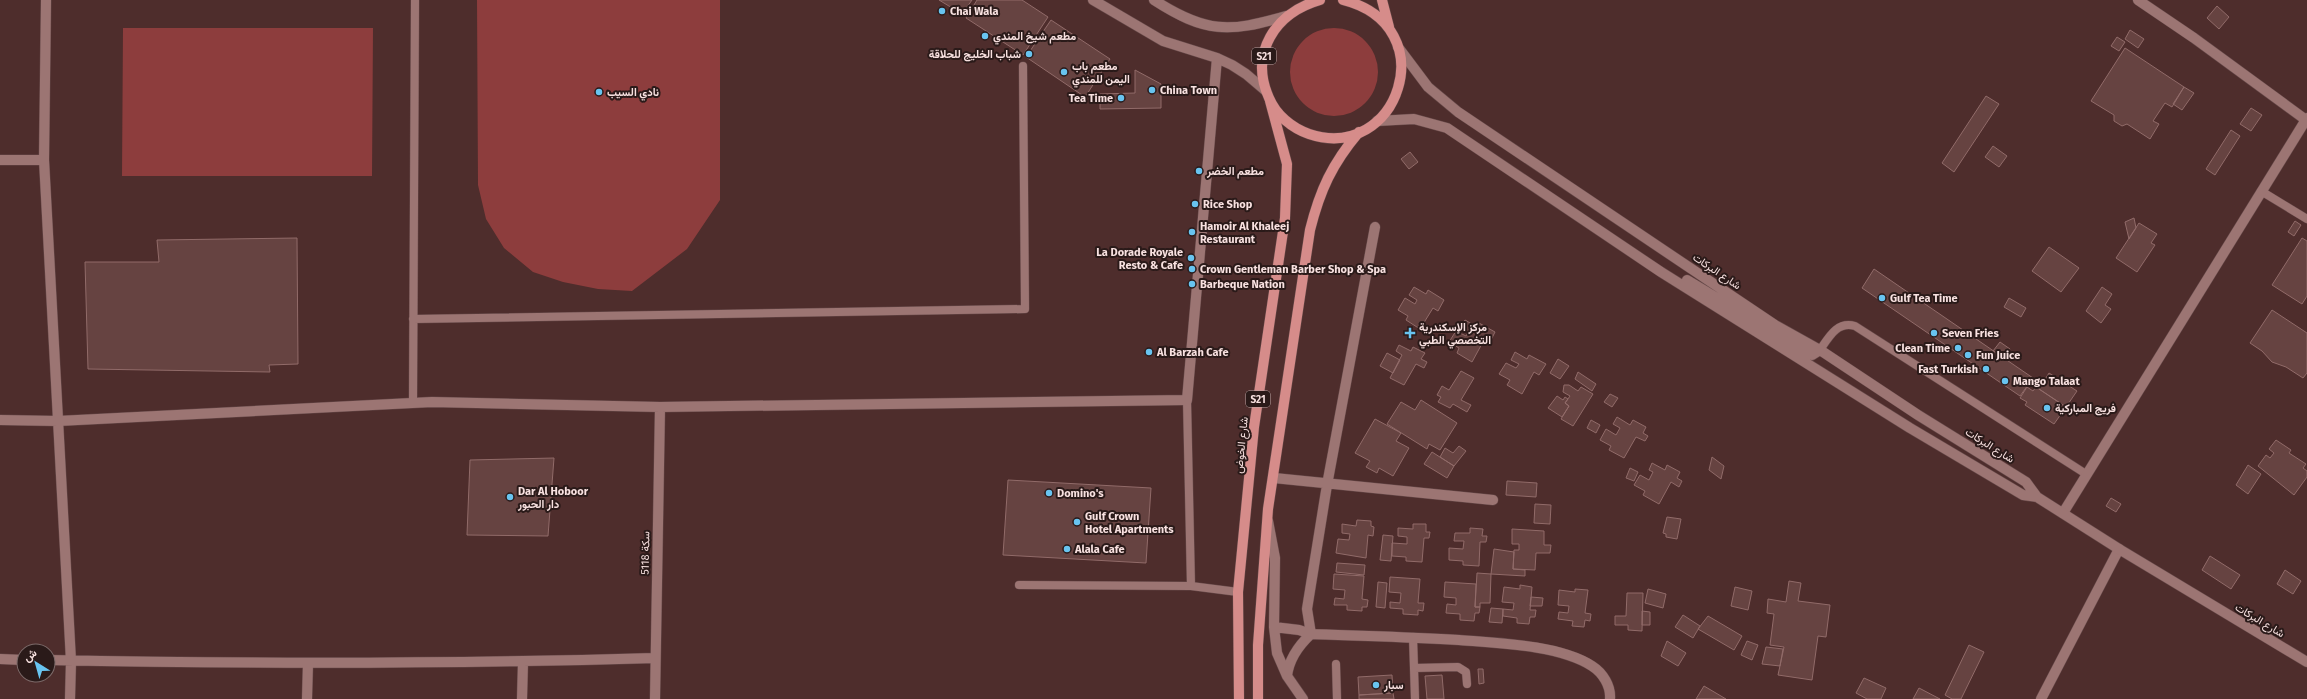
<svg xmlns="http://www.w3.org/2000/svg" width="2307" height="699" font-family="'Fira Sans',Vazirmatn,sans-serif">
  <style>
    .green { fill: #8d3d3d }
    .building { fill: #664341; stroke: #916b69 }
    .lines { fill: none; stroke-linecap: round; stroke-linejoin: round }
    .service-casing { stroke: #664949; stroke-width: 9 }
    .minor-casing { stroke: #664949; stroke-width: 11 }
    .tertiary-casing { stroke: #664949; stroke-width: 11 }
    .primary-casing { stroke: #664949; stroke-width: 11 }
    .service { stroke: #9c7573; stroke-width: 8 }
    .minor { stroke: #9c7573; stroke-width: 10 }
    .tertiary { stroke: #9c7573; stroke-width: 10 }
    .primary { stroke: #d68c8a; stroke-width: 10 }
    .poi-dot { fill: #68c4f0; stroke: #2a1a19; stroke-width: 1.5 }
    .labels { text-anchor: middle; stroke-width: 4; stroke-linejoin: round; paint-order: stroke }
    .shield { fill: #2a1a19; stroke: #baa5a4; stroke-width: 1 }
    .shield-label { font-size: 10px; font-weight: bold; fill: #f8e1e0 }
    .poi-label { font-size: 11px; font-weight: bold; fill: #f8e1e0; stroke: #2a1a19; text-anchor: start }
    .street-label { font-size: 11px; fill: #f8e1e0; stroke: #2a1a19 }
  </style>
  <rect width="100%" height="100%" fill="#4e2d2c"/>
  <path class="green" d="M477 0H720V200L687 249 632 291 598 289 563 282 533 272 504 248 486 219 478 185Z
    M123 28H373L372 176H122Z
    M1290 72a44 44 0 1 1 88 0a44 44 0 1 1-88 0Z"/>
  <path class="building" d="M939 0H972L962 14Z
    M977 0H1022L1048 17 1023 55 966 18Z
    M2217 6 2229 17 2219 29 2207 18Z
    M1051 20 1110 59 1085 97 1026 57Z
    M2130 30 2144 39 2138 48 2125 39Z
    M2117 37 2125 42 2119 51 2111 46Z
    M2125 48 2184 87 2172 107 2165 103 2153 121 2159 124 2150 139 2127 124 2122 126 2114 121V115L2091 101Z
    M1135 70 1161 84V108L1100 109V94L1135 93Z
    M2184 87 2194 93 2182 110 2173 104Z
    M1986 96 1999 104 1954 172 1942 163Z
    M2251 108 2262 115 2251 131 2240 124Z
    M2231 130 2240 136 2215 175 2206 169Z
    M1993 146 2007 156 1999 167 1985 157Z
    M1410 152 1418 162 1409 169 1401 159Z
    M2134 218 2136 228 2129 239 2125 222Z
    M2295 221 2301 225 2294 236 2288 232Z
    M2139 223 2157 234 2151 243 2155 245 2137 272 2116 258Z
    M297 238 298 364 269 365 270 372 88 369 85 262H159L157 240Z
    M2302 238 2307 241V296L2302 304 2272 285Z
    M2049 247 2079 268 2061 292 2032 271Z
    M1874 269 2033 378 2020 396 1862 288Z
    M1414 287 1426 294 1428 290 1444 300 1438 311 1433 308 1420 329 1406 320 1408 316 1398 310 1405 298 1415 304 1417 300 1409 295Z
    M2102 287 2112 294 2105 305 2111 309 2101 323 2086 311Z
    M2009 298 2026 308 2021 317 2004 307Z
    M2272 310 2307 333V373L2303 378 2286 367 2272 362 2262 351 2250 343Z
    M1465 320 1477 327 1479 323 1495 332 1489 344 1484 340 1472 362 1457 353 1459 348 1449 342 1456 331 1466 336 1468 332 1460 328Z
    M2000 342 2010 349 2004 358 1993 351Z
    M1399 345 1411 351 1413 347 1425 353 1421 359 1427 362 1424 368 1416 364 1404 385 1390 378 1402 355 1396 351Z
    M1515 352 1527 359 1529 355 1546 364 1539 375 1534 372 1522 394 1507 385 1510 380 1499 374 1506 363 1516 368 1519 364 1511 360Z
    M1387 353 1400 360 1393 373 1380 366Z
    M1558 359 1569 366 1560 379 1550 373Z
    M1461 371 1474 378 1461 400 1471 405 1467 412 1453 404 1450 408 1438 402 1441 397 1437 395 1442 386 1449 390Z
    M1578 372 1596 384 1592 391 1575 379Z
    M2049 373 2077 391 2066 407 2039 389Z
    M1564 385H1569L1578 391 1581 387 1593 394 1573 426 1561 419 1569 406 1565 403 1570 396 1563 392Z
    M2027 387 2033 391 2036 387 2066 407 2054 424 2025 405 2027 402 2020 398Z
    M1610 394 1618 398 1612 407 1604 402Z
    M1557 396 1563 400 1565 397 1568 399 1565 403 1569 406 1562 417 1548 408Z
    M1421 400 1457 423 1440 450 1429 444 1427 449 1387 424 1401 402 1415 410Z
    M1617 417 1630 425 1633 420 1646 427 1643 433 1648 436 1645 441 1636 437 1624 458 1609 450 1611 446 1600 440 1606 429 1616 435 1620 428 1613 424Z
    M1375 419 1401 433 1396 441 1409 448 1393 476 1379 468 1377 473 1366 467 1370 461 1355 453Z
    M1591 420 1600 425 1596 433 1587 428Z
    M2276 440 2291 450 2289 453 2306 464 2303 468 2307 471V477L2294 495 2258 466 2266 455 2270 458 2274 453 2269 449Z
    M1459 446 1466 451 1454 466 1440 457 1445 448 1453 453Z
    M1432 452 1454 466 1447 478 1424 464Z
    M1712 457 1724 466 1721 479 1709 470Z
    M554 458 548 536 467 535 470 460Z
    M1652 463 1665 470 1667 465 1680 472 1677 478 1682 481 1679 487 1671 482 1659 504 1643 495 1645 491 1634 485 1640 475 1649 480 1653 472 1649 470Z
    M2248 465 2261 474 2248 494 2236 485Z
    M1630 468 1638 472 1634 481 1626 478Z
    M1008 480 1151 488 1146 563 1003 555Z
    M1507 481 1537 483 1536 497 1506 495Z
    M2111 498 2121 504 2116 512 2106 506Z
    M1535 504 1551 505 1550 524 1534 523Z
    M1667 517 1681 519 1677 539 1666 537V534L1663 533Z
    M1357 520 1371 521V526L1374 527 1373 536 1368 535 1366 558 1336 553 1338 539 1349 540 1350 534 1342 533V524L1356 526Z
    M1413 524H1426V532H1430L1429 538H1424L1422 562 1406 561V557L1392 556V543L1407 544V537L1398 536V528L1413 529Z
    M1470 528 1483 529 1482 536H1487L1486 542H1480L1479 566 1463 565V561L1449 560V548L1463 549 1464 541H1454L1455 533H1470Z
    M1512 529 1544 531V545H1551L1550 553H1536L1535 570 1513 569 1514 550H1519V544H1512Z
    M1383 535 1393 536 1391 561 1380 560Z
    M1494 549 1514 552 1513 569 1525 570V576L1491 574Z
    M2210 556 2240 575 2231 589 2202 570Z
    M1337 563 1365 565 1364 575 1336 572Z
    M2285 570 2301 581 2293 594 2277 584Z
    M1477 573 1491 574 1490 603H1480V607H1475Z
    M1334 574 1364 576 1362 599 1368 600 1367 607H1362V611L1347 610V605H1334L1335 598 1344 599 1345 590 1333 589Z
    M1390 577 1420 579 1418 603H1424L1423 611 1418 610V615L1403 614V609L1390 608V602L1400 603 1401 593 1389 592Z
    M1789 581 1801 583 1798 601 1830 605 1826 637 1818 636 1812 680 1778 675 1784 647 1770 645 1774 614 1767 613 1768 599 1786 602Z
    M1378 582 1387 583 1385 608 1376 607Z
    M1445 582 1476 584 1475 607H1480L1479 613H1475L1474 621 1460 620V614L1446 613 1447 604 1456 605V598L1444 597Z
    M1520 585 1532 587 1530 610H1536L1535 617H1530L1529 624 1517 623V618L1503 616V609L1513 610 1514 603 1502 602 1504 587 1520 589Z
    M1735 587 1752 591 1748 610 1731 606Z
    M1575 589 1588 590 1585 613 1591 614 1590 621 1585 620 1584 627 1572 626 1573 621 1558 619 1559 612 1568 613 1569 606 1558 605 1559 590 1575 592Z
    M1648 589 1666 594 1663 608 1645 603Z
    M1627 593H1643L1642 631 1628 630V625H1615V616H1626Z
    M1531 597 1543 598 1542 606H1530Z
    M1491 608 1503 609 1502 623 1489 622Z
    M1642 611 1650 612V625H1642Z
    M1683 615 1700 626 1693 638 1675 627Z
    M1708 616 1742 636 1734 650 1698 629Z
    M1667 641 1686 653 1678 666 1661 656Z
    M1747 641 1758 645 1752 660 1741 655Z
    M1969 645 1984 652 1961 699H1952L1945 695Z
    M1766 647 1783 649 1780 666 1762 664Z
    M1478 669H1483L1484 683 1479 684Z
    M1392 675 1393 693 1359 695 1358 677Z
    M1442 675 1444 699H1427L1425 676Z
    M1864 678 1886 688 1881 699H1867L1856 693Z
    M1704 686 1726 699H1696Z
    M1919 688 1940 699H1913Z
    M1393 693 1394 699H1359V695Z"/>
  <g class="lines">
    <g class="service-casing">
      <path id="service" d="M2261 191 2307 219
        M413 319 1025 309 1023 66
        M1820 350C1829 337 1837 321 1855 326L2086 474
        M1187 400 1191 586
        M413 403 415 0
        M1019 585 1191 586 1238 592
        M1413 637 1415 699
        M1336 664 1337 699
        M1414 668 1458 667 1466 672 1467 684"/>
    </g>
    <g class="minor-casing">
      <path id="minor" d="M46 0 44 160 71 661 70 699
        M1093 0 1163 41 1217 58 1232 65 1246 74 1266 91
        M1154 0C1205 33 1229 33 1286 16
        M2138 0 2194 38 2306 120
        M0 160H44
        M0 420 58 421 432 402 660 407 1187 400 1217 58
        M1274 478 1493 500
        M2063 513 2307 118
        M1268 521 1275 558 1274 627 1277 653 1287 676 1303 699
        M1274 627 1299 630 1311 634C1360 636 1410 637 1459 640 1497 643 1560 645 1592 666 1603 673 1611 686 1610 699
        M1311 634 1307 609 1327 485 1375 227
        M0 659 24 660
        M48 660C250 664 453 664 655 658
        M1287 676C1289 659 1298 646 1311 634
        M307 699 308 663
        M522 699 523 662
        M655 699 660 407
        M2041 699 2119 549"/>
    </g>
    <g class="tertiary-casing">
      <path id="tertiary" d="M1398 47 1428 87 1458 112 1775 325 1820 350 1918 415 2026 482 2037 497 2119 549 2307 662
        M1377 121 1414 119 1447 128 1661 272 1910 428 2023 495 2037 497
        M1687 280 1812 355 1820 350"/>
    </g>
    <g class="primary-casing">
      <path id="primary" d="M1320 0C1275 13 1249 53 1269 98 1276 115 1292 128 1309 134 1398 164 1446 26 1343 0
        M1382 0 1389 27
        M1239 699 1238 592 1254 427 1285 218 1287 164 1270 101
        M1258 699V645L1268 509 1310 230C1320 190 1332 164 1359 132"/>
    </g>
    <use href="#service" class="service"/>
    <use href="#minor" class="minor"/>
    <use href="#tertiary" class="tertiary"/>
    <use href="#primary" class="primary"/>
  </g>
  <g class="poi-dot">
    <circle cx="942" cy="11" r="4"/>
    <circle cx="985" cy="36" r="4"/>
    <circle cx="1029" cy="54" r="4"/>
    <circle cx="1064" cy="72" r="4"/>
    <circle cx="1152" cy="90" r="4"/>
    <circle cx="599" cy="92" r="4"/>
    <circle cx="1121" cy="98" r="4"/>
    <circle cx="1199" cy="171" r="4"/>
    <circle cx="1195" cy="204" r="4"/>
    <circle cx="1192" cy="232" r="4"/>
    <circle cx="1191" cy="258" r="4"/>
    <circle cx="1192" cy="269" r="4"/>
    <circle cx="1192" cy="284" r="4"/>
    <circle cx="1882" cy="298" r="4"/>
    <path d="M1408 327h4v4h4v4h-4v4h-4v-4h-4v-4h4z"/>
    <circle cx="1934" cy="333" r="4"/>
    <circle cx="1958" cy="348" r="4"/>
    <circle cx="1149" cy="352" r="4"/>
    <circle cx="1968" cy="355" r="4"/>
    <circle cx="1986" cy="369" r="4"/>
    <circle cx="2005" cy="381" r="4"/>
    <circle cx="2047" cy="408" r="4"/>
    <circle cx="1049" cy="493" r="4"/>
    <circle cx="510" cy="497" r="4"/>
    <circle cx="1077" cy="522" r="4"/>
    <circle cx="1067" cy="549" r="4"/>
    <circle cx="1376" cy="685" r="4"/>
  </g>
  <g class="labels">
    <g class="shield">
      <rect x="1252" y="48" width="24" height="16" rx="3"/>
      <rect x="1246" y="391" width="24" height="16" rx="3"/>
    </g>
    <g class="shield-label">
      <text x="1264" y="60">S21</text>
      <text x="1258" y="403">S21</text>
    </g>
    <g class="poi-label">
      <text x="950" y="15">Chai Wala</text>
      <text x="993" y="40">مطعم شيخ المندي</text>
      <text x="1021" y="58" text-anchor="end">شباب الخليج للحلاقة</text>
      <text x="1072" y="70">مطعم باب<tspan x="1072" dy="13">اليمن للمندي</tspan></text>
      <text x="1160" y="94">China Town</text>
      <text x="607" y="96">نادي السيب</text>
      <text x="1113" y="102" text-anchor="end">Tea Time</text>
      <text x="1207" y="175">مطعم الخضر</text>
      <text x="1203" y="208">Rice Shop</text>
      <text x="1200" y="230">Hamoir Al Khaleej<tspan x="1200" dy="13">Restaurant</tspan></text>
      <text x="1183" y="256" text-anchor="end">La Dorade Royale<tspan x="1183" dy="13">Resto &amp; Cafe</tspan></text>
      <text x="1200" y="273">Crown Gentleman Barber Shop &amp; Spa</text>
      <text x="1200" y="288">Barbeque Nation</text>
      <text x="1890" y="302">Gulf Tea Time</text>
      <text x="1419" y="331">مركز الإسكندرية<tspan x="1419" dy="13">التخصصي الطبي</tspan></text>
      <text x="1942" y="337">Seven Fries</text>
      <text x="1950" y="352" text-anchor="end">Clean Time</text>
      <text x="1157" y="356">Al Barzah Cafe</text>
      <text x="1976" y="359">Fun Juice</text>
      <text x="1978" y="373" text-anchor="end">Fast Turkish</text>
      <text x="2013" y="385">Mango Talaat</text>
      <text x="2055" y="412">فريج المباركية</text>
      <text x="518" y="495">Dar Al Hoboor<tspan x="518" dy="13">دار الحبور</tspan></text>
      <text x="1057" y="497">Domino's</text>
      <text x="1085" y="520">Gulf Crown<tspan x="1085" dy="13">Hotel Apartments</tspan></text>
      <text x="1075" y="553">Alala Cafe</text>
      <text x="1384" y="689">سبار</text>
    </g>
    <g class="street-label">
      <text transform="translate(1717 271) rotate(34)" y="4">شارع البركات</text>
      <text transform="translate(1241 445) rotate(-84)" y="4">شارع الخوض</text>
      <text transform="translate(1990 445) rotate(32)" y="4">شارع البركات</text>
      <text transform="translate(645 553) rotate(-89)" y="4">سكة 5118</text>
      <text transform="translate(2260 620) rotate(31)" y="4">شارع البركات</text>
    </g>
  </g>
  <g transform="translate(36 663) rotate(323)"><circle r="19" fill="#2a1a19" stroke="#7c6a69"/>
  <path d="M0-3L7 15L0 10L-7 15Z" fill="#68c4f0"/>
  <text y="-6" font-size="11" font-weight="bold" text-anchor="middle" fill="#f8e1e0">ش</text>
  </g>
</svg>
